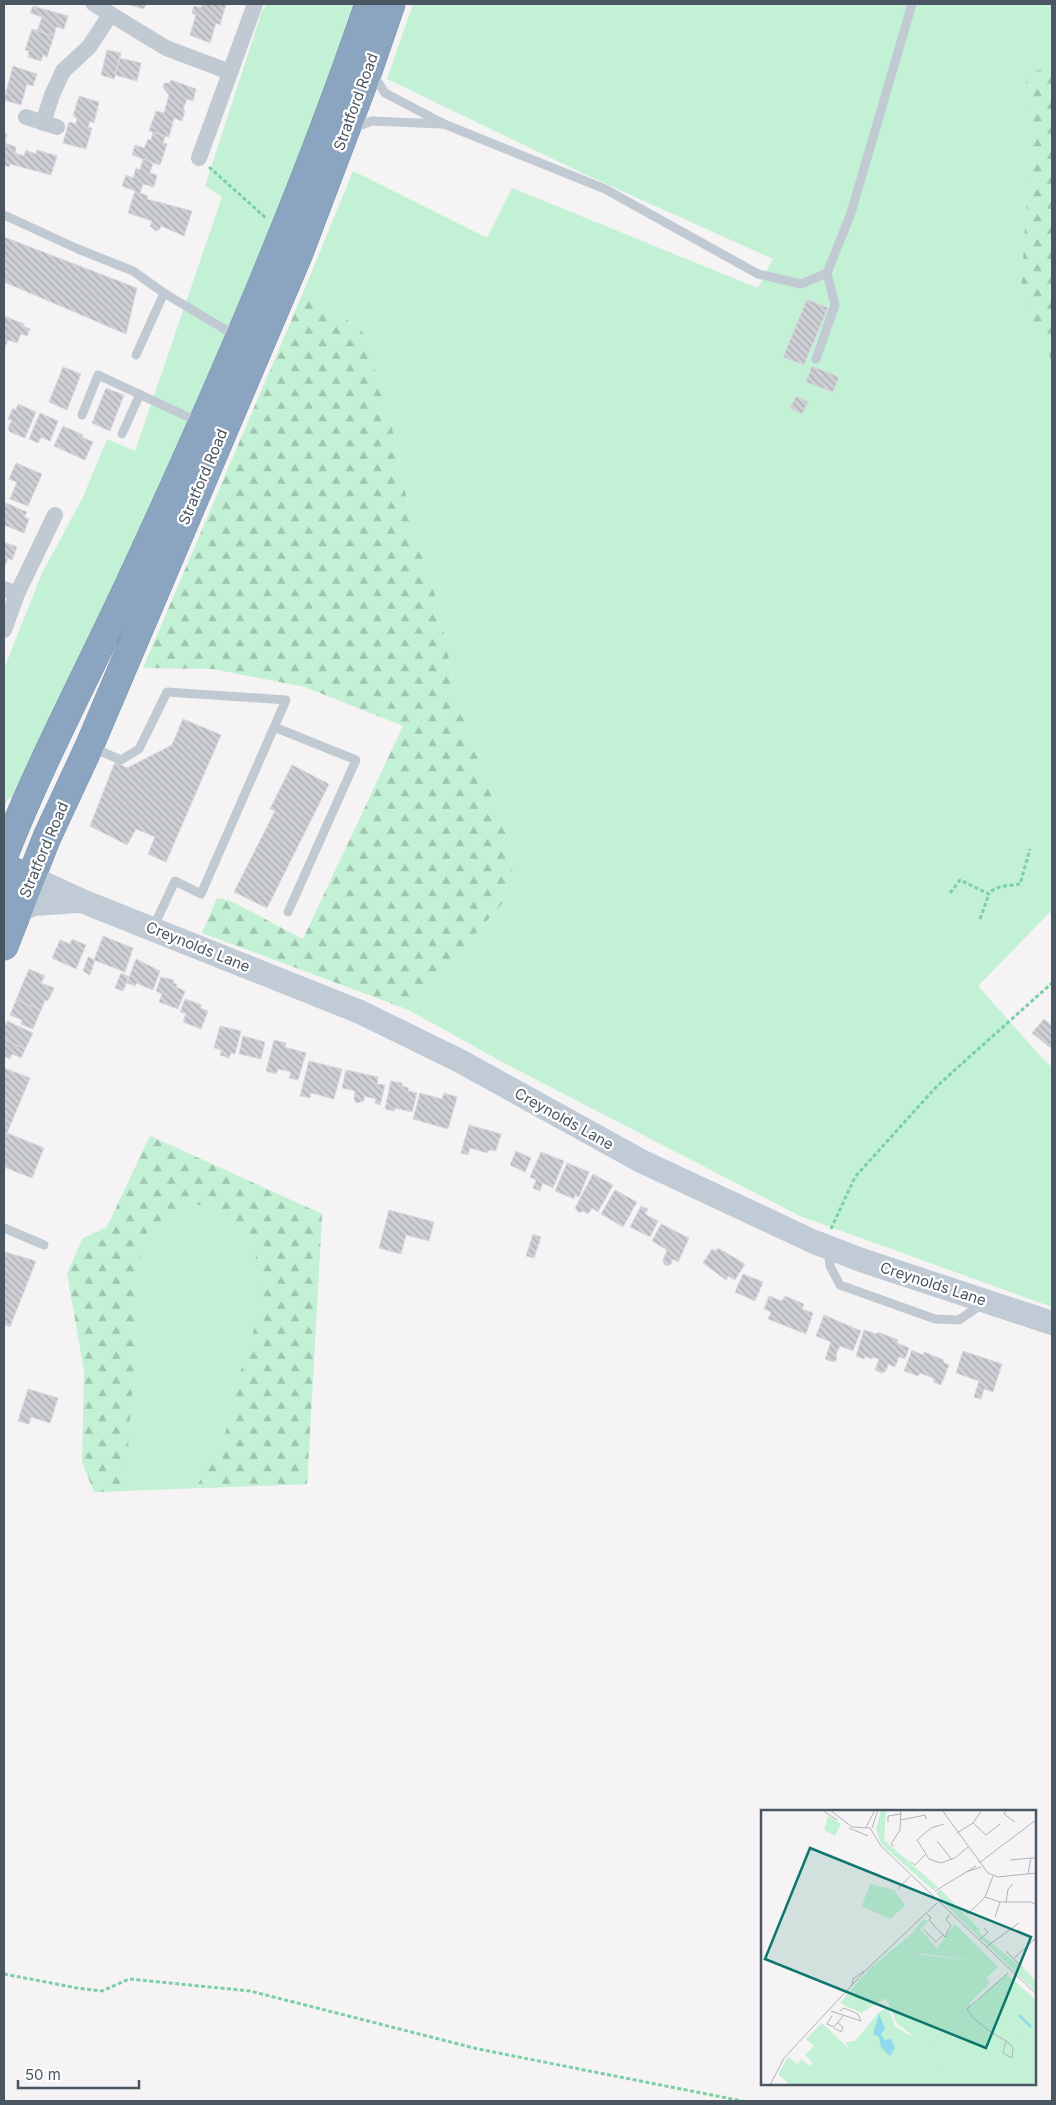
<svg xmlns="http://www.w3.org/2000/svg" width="1056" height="2105" font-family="Inter,sans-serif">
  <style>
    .green { fill: #c3f1d5 }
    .forest { fill: url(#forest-firs) }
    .building { fill: url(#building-back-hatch); stroke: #d7d9de }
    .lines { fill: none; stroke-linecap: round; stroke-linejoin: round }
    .highway-casing { stroke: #7690ad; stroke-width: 29 }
    .path { stroke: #7ad0a6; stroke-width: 3; stroke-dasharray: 4 2.5; stroke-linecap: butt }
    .lane { stroke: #c1cad2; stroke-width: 9 }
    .street { stroke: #c1cad2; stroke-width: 16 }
    .secondary { stroke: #c1cbd6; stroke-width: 24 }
    .highway { stroke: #8ba5c1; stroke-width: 28 }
    .labels { text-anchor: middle; stroke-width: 4.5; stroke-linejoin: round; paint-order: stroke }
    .street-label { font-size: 15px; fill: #4a5661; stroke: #fff }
    .inset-river { fill: none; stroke: #90daee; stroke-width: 2.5 }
    .inset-road { fill: none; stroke: #b1b4b9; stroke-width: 1 }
    .view { fill: #0f766e; fill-opacity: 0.15; stroke: #0f766e; stroke-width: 2.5 }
    .inset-edge { fill: none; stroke: #4a5661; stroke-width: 2.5 }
  </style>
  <defs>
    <pattern id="forest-firs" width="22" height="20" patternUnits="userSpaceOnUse" patternTransform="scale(1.25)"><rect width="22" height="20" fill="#c3f1d5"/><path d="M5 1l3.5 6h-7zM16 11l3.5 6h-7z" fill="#a0c6b0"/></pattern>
    <pattern id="building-back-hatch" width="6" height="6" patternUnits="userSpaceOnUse" patternTransform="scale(1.25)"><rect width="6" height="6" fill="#cdcfd5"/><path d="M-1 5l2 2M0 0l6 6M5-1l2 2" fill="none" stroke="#a8abb0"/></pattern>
  </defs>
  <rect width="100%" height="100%" fill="#f5f3f3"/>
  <path class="green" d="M267 4H358L264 254 91 642 16 798H9L4 807V669L42 573 83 497 107 439 135 451 222 197 205 186 262 11Z
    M413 4H1052V910L978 986 1043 1059 1052 1067V1307L800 1216 502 1062 409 1010 513 891 511 843 457 702 439 607 413 529 390 418 354 325 305 288 353 171 487 238 512 188 758 288 773 259 582 173 387 79Z
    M150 1136 322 1214 307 1484 94 1492 107 1227Z"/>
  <path class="forest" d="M1052 66V362L1021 292 1030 147 1026 74Z
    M305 288 362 331 390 418 413 529 439 607 457 702 511 843 513 891 409 1010 202 933 217 898 231 901 303 939 403 726 305 687 213 669 143 668Z
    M150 1136 322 1214 307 1484 196 1488 225 1434 244 1358 261 1309 255 1249 224 1212 188 1202 148 1229 137 1272V1323L125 1491 94 1492 82 1462 84 1371 67 1273 83 1238 107 1227Z"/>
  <path class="building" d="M127 4H146L144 9Z
    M199 4H226L220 25 216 23 210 43 190 35 196 15 192 13 194 6 201 8 202 5Z
    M33 6 68 16 64 29 56 27 54 36 37 31 42 17 30 13Z
    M32 29 54 36 47 57 43 55 41 61 28 57 29 51 25 50Z
    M107 50 121 53 114 79 101 75Z
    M120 58 141 63 137 81 115 75Z
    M13 66 37 74 33 86 27 84 21 105 4 100Z
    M171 80 196 89 193 101 187 99 183 109 185 110 182 121 174 118 169 137 149 131 156 111 164 113 169 95 163 87 164 83H170Z
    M79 96 99 102 94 123 90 121 88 127 92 128 86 149 63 143 69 122 76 124 77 118 73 116Z
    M153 132 165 136 163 143 167 144 160 165 132 155 135 145 144 148 148 139 151 140Z
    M4 133 7 134 5 143 16 147 15 153 24 156 26 150 36 154 37 150 57 156 51 175 10 164 9 167 4 165Z
    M143 159 153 163 150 173 157 175 154 187 143 184 140 193 148 196 147 199 192 211 184 236 161 226 159 230 156 231 150 226 152 221 128 213 135 191 122 186 126 175 133 178 136 168 140 170Z
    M4 237 137 288 126 334 4 282Z
    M807 299 828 308 804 365 783 357Z
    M4 316 24 324 23 326 30 329 27 336 21 334 17 343 8 340 4 349Z
    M812 366 839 377 833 392 806 382Z
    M63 367 81 374 67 410 49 402Z
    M106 388 124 395 110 431 92 423Z
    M796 396 808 402 802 414 790 408Z
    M18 404 36 412 25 438 10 432 8 428 12 420 8 419 13 408 16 410Z
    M40 413 58 421 50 441 41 437 38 443 29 439Z
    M63 426 83 435 82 437 93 442 85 460 54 446Z
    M16 463 42 474 28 506 10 499 17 482 9 479Z
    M6 503 27 512 24 517 29 519 24 533 4 525V509Z
    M4 542 17 547 12 560 8 558 5 566Z
    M183 719 221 735 166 862 148 854 155 837 136 829 127 845 90 826 115 762 127 768 172 745Z
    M292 765 329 784 267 908 234 892 275 811 270 809Z
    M103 936 133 948 125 972 94 960Z
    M72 939 86 945 76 969 52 958 60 940 70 944Z
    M88 957 95 960 90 975 83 971Z
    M136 959 160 971 153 990 136 983 135 986 127 983Z
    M29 969 45 976 41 983 54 988 48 1001 45 1000 41 1010 16 1000Z
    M121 973 129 977 123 991 115 988Z
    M161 977 174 980 173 983 177 984 176 987 185 991 178 1009 159 1002 162 994 156 991Z
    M185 999 202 1005 200 1008 208 1011 201 1029 183 1022 186 1014 180 1012Z
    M16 1000 41 1010 33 1029 21 1024 22 1020 10 1015Z
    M1044 1019 1052 1026V1049L1032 1033Z
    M7 1021 33 1033 25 1049 4 1039V1028Z
    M220 1026 241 1031 235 1054 231 1053 229 1058 220 1055 222 1050 214 1048Z
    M243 1036 265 1042 261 1059 239 1054Z
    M4 1039 25 1049 21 1058 12 1054 10 1059 4 1056Z
    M274 1040 286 1043 285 1047 306 1053 298 1080 289 1078 291 1072 278 1069 276 1074 266 1071Z
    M309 1061 342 1069 334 1099 311 1093 310 1098 300 1096Z
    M4 1068 30 1078 7 1133 44 1148 32 1178 4 1167Z
    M346 1070 378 1077 377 1084 385 1085 380 1105 375 1103 376 1099 364 1096V1101L356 1103 354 1099 355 1091 342 1088Z
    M391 1081 402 1083V1086L409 1088 408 1091 417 1093 412 1112 395 1108 394 1111 385 1109Z
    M420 1093 442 1099 444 1093 457 1097 448 1129 413 1119Z
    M469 1125 501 1134 496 1151 489 1150 488 1153 470 1148 468 1155 461 1153Z
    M516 1151 531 1158 525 1172 510 1165Z
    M541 1152 564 1161 553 1188 543 1183 540 1191 533 1188 536 1180 530 1177Z
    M567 1163 589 1172 579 1197 575 1195 574 1199 555 1191Z
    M593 1174 613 1185 598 1212 592 1208 588 1214 583 1211 579 1213 575 1208Z
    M615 1190 637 1202 623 1227 601 1214Z
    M641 1206 648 1209 645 1214 658 1221 650 1237 630 1227Z
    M389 1210 434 1222 429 1241 406 1235 401 1254 379 1248Z
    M661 1224 689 1238 678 1262 673 1259 671 1264 667 1266 664 1264 663 1260 667 1250 652 1241Z
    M533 1234 541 1237 534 1258 526 1256Z
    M4 1248 5 1252 36 1261 10 1327 4 1324Z
    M718 1248 745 1264 735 1280 728 1276 726 1280 703 1263 712 1249 716 1251Z
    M743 1274 763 1282 755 1301 735 1292Z
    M769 1296 782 1301 785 1296 804 1304 802 1309 813 1313 806 1334 768 1319 771 1312 764 1309Z
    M824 1315 861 1331 853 1351 840 1346 836 1354 837 1360 833 1362 825 1359 831 1342 816 1336Z
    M864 1330 877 1334 878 1332 898 1340 897 1343 909 1348 905 1359 899 1357 895 1367 888 1364 886 1371 881 1373 875 1370 879 1359 873 1357 872 1359 865 1356 864 1359 856 1356Z
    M912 1350 923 1355 924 1352 944 1360 943 1362 949 1365 941 1385 933 1382 935 1379 920 1373 918 1376 904 1371Z
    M963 1351 1002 1364 993 1392 984 1389 981 1399 974 1397 979 1381 956 1373Z
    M28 1389 58 1398 50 1423 31 1417 29 1424 18 1421Z"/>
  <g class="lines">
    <g class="highway-casing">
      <path id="highway" d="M4 855C40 763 87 675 129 585 217 395 301 202 369 4
        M4 895 15 872
        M4 946 47 837 89 747 299 253 369 68 391 4"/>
    </g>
    <path class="path" d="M209 167 266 218
      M950 893 960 880 989 894C995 885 1010 886 1020 884L1030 849
      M980 919 989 894
      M831 1229 855 1177 937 1086 1052 983
      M4 1974 77 1988 102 1991 129 1979 250 1991 478 2049 742 2101"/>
    <path class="lane" d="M372 73 385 93 444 124 605 189 758 274 801 284 827 273 851 213 912 4
      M353 128 372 121 441 124
      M4 215 78 249 133 271 164 293 236 336
      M136 355 164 293
      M816 359 835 305 827 273
      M82 415 98 375 199 422
      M122 434 140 394
      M274 727 356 760 288 912
      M93 748 121 760 139 749 167 692 286 700 201 894 175 881 153 928
      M4 1228 44 1245
      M828 1248 830 1266 840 1285 935 1319 959 1320 982 1304"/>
    <path class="street" d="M94 4 166 48 230 72
      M26 117 57 127
      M43 123 52 95 63 71 89 47 110 15
      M199 158 255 4
      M4 589 17 594 4 630
      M17 594 55 515"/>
    <path class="secondary" d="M32 878 82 901 360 1012 460 1061 641 1161 812 1241 861 1260 1052 1323
      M19 911 34 904 77 901"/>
    <use href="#highway" class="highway"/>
  </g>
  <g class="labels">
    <g class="street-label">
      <text transform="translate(356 102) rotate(-70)" y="5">Stratford Road</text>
      <text transform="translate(203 477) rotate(-67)" y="5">Stratford Road</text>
      <text transform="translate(44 850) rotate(-67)" y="5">Stratford Road</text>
      <text transform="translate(198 947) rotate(22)" y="5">Creynolds Lane</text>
      <text transform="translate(564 1119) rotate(29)" y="5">Creynolds Lane</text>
      <text transform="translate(933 1284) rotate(18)" y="5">Creynolds Lane</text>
    </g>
  </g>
  <g transform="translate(761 1810)">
    <rect width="275" height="275" fill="#f5f3f3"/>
    <path d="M109 74 137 86 144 95 129 109 101 96ZM179 79 219 120 217 122 268 163 275 172V182L185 95 175 83ZM147 127 155 143 160 145 210 150 227 147 237 157 225 168 229 173 208 194 210 197 245 164 275 190V275H29L17 264 27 247 36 254 41 249 48 256 52 253 44 245 53 236 45 229 61 213 87 238 60 260 95 245 138 255 150 224 136 214 125 188 100 203 79 193 108 159Z" fill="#c3f1d5"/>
    <path d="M120 0H125L123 30 177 77 172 80 120 34 115 19ZM67 6 80 14 74 26 63 20ZM109 74 133 80 144 95 129 109 101 96 105 85 122 99 128 101 136 96 135 90 108 77ZM163 109 167 112 159 119 176 138 194 114 227 147 220 151 155 143 147 127ZM127 198 134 216 148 225 172 233 169 249 153 259 95 245 58 262 87 238 85 232 94 231 118 202ZM272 210 275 224 270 219 256 233 254 230 260 220ZM186 222H196L219 232 218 236 206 234 195 238 180 261 178 258 186 239ZM110 260 150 275H72L61 270 85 261Z" fill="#c3f1d5"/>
    <path d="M118 204 124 218 120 225 124 230 130 229 134 238 129 246 120 237 118 227 112 224Z" fill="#90daee"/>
    <path class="inset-river" d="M258 205 270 217"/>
    <path class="inset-road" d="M61 0 76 10M69 0 91 17 109 18 120 36 275 184M181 0 227 63 237 67 275 63M245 0 243 4 254 12M140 10 164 5 165 9M127 12V6L140 4M212 13 225 25 239 14M183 14 170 18 156 30 168 49 180 53 194 48 207 37M105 17 114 0M88 18 107 26M111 18 117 0M196 23 212 13 221 0M176 31 191 50M133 36 130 34 139 20 140 0M249 50 270 48M150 52 154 55 164 45M218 53 275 10M205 62 220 57M267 64 270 48H275M137 79 149 66M174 81 215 56M224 87 239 92H270L275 95M245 93 247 79 252 74M200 98 207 104 224 87 232 66M166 104 170 108 168 110 184 127 190 115 185 110 188 105M234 107 239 92M162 119 175 132 182 125M218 130 227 122 223 118M225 137 258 113M245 141 262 158M253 148 275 128M91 175 92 169 103 161M70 201 100 211 97 204 83 198 79 201M71 206 66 214 73 217 82 206M73 218 80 222 82 217 77 213M245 231 242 243 251 248 252 238 248 233 245 231 231 223 212 208 206 199 247 163M9 275 23 248 105 160 176 93"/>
    <path class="view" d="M49 38 270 127 225 238 4 149Z"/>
    <rect width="275" height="275" class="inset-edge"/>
  </g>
  <rect width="1056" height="2105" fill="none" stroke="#4a5661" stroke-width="10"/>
  <path d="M18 2080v8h121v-8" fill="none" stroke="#4a5661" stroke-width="2.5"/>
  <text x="25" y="2080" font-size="15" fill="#4a5661" stroke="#ffffff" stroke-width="4" paint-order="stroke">50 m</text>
</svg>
